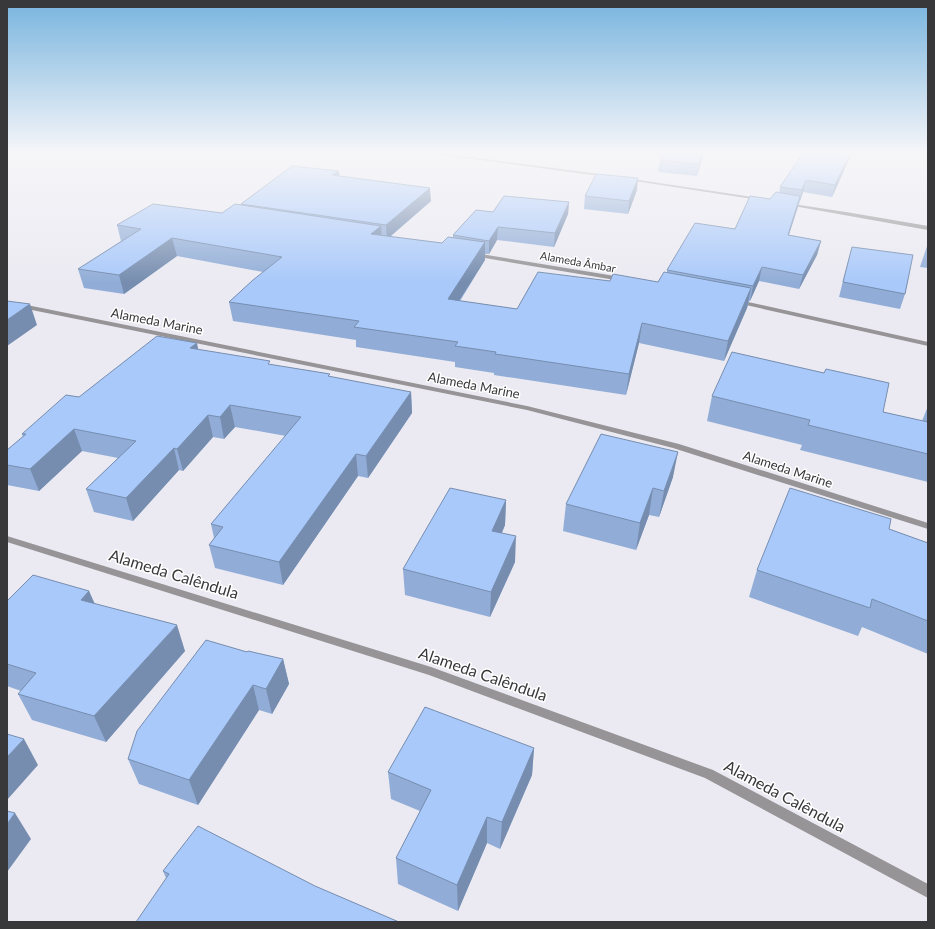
<svg xmlns="http://www.w3.org/2000/svg" width="935" height="929" font-family="Lato,sans-serif">
  <style>
    .lines { fill: none; stroke-linecap: round; stroke-linejoin: round }
    .street { fill: #969496; fill-rule: evenodd }
    .wall { fill: #91add7 }
    .shaded-wall { fill: #768daf }
    .building { fill: #a9c9fa; stroke: #768daf }
    .labels { text-anchor: middle; stroke-width: 3; stroke-linejoin: round; paint-order: stroke }
    .far-street-label { font-size: 11px; fill: #38383b; stroke: #fff }
    .street-label { font-size: 13px; fill: #38383b; stroke: #fff }
    .near-street-label { font-size: 16px; fill: #38383b; stroke: #fff }
  </style>
  <rect width="100%" height="100%" fill="#ebeaf2"/>
  <g class="lines">
    <path class="street" d="M427 153H441L607 175 609 176 607 177Z
      M919 153H928V155Z
      M626 178 759 198 761 199 759 200 628 180H626Z
      M786 203 846 212 928 226V230L788 205H786Z
      M475 253 621 277 624 279 621 281 473 256V254Z
      M739 300 928 342V346L737 303 736 302Z
      M7 301 527 406 679 444 928 523V529L673 448 527 410 7 305Z
      M7 536 431 667 713 770 928 884V898L705 778 429 675 7 542Z"/>
  </g>
  <path class="wall" d="M663 153H704L697 176 658 172 660 160Z
    M803 153H852L832 197 803 192 789 235 821 241 817 255 799 289 759 281 750 301H749L747 308 724 361 639 343 626 395 494 375V373L455 367V362L356 347V340L233 321 229 302 263 272 177 256 124 294 84 288 78 269 121 241 117 225 222 213 241 205V204L339 171V176L431 201 390 237 442 243 453 237V235L493 212 569 202 568 214 554 247 497 240 489 254H485V260L460 301 517 309 610 281 658 282 667 272V270L735 229 779 193 780 187Z
    M637 190 628 214 584 209 585 196Z
    M928 243V268L920 267Z
    M852 247 905 294 900 309 839 297 848 261Z
    M198 350 330 377 411 392 412 413 368 478 358 476 283 585 215 568 209 545 214 538 211 524 286 436 235 427 224 439 213 437 183 471 179 470 133 521 94 512 86 489 118 458 82 451 39 491 7 485V450L23 437 22 434 79 397Z
    M712 396 883 412 922 421 928 406V482L800 450 802 445 707 421Z
    M673 477 659 517 649 515 636 550 563 531 566 504Z
    M506 500 505 525 502 533 515 562 490 617 405 595 403 569Z
    M889 529 928 543V654L862 627 858 636 749 597 757 570Z
    M89 591 95 604 185 651 106 742 32 720 18 694 21 691 7 686V601Z
    M247 652 283 659 289 684 272 714 259 710 198 805 139 784 128 759Z
    M534 748 532 775 500 849 487 843 458 911 398 884 396 858 420 811 391 799 388 772Z
    M163 871 315 886 166 878Z"/>
  <path class="shaded-wall" d="M702 153H704L697 176 699 164Z
    M850 153H852L832 197 835 185Z
    M339 171 340 183 332 175Z
    M638 178 637 190 628 214 629 201Z
    M806 180 803 192 799 203 802 190Z
    M430 188 431 201 387 239 386 225Z
    M800 196 797 209 784 249 788 235Z
    M569 202 568 214 554 247 555 233Z
    M381 226 382 244 371 234Z
    M498 227 497 240 489 254V241Z
    M172 238 177 256 124 294 119 275Z
    M821 241 817 255 799 289 803 275Z
    M485 242V260L448 318V299Z
    M762 267 759 281 750 301 753 286Z
    M751 288 747 308 724 361 728 341Z
    M30 304 37 325 7 346V320Z
    M642 323 639 343 626 395 629 374Z
    M197 343 201 364 190 348Z
    M411 392 412 413 368 478 366 456Z
    M230 405 235 427 224 439 220 417Z
    M208 415 213 437 183 471 177 449Z
    M74 429 82 451 39 491 30 469Z
    M174 448 179 470 133 521 126 498Z
    M678 452 673 477 659 517 664 491Z
    M356 454 358 476 283 585 279 562Z
    M653 488 649 515 636 550 640 523Z
    M506 500 505 525 492 556V531Z
    M516 536 515 562 490 617 491 592Z
    M89 591 100 617 81 600Z
    M177 625 185 651 106 742 94 716Z
    M283 659 289 684 272 714 266 689Z
    M253 685 259 710 198 805 189 780Z
    M24 739 38 765 7 800V757Z
    M534 748 532 775 500 849 502 822Z
    M15 813 31 839 7 872V824Z
    M487 817V843L458 911 457 885Z"/>
  <path class="building" d="M663 153H702L699 164 660 160Z
    M803 153H850L835 185 806 180 802 190 780 187Z
    M292 166 339 171 332 175 430 188 386 225 241 204Z
    M596 174 638 178 629 201 585 196Z
    M776 192 800 196 788 235 821 241 803 275 762 267 753 286 667 270 695 223 735 229 750 196 770 199Z
    M504 196 569 202 555 233 498 227 489 241 453 235 476 210 493 212Z
    M153 204 222 213 235 204 381 226 371 234 442 243 448 237 485 242 448 299 517 309 538 272 610 281 613 274 658 282 664 272 751 288 728 341 642 323 629 374 495 354 496 352 455 346 458 342 354 327 359 321 229 302 253 280 282 257 172 238 119 275 78 269 141 229 117 225Z
    M852 247 913 255 905 294 843 282Z
    M7 301 30 304 7 320Z
    M157 336 197 343 190 348 270 361 268 364 330 374 328 376 411 392 366 456 356 454 279 562 209 545 223 527 211 524 301 417 230 405 220 417 208 415 177 449 174 448 126 498 86 489 136 441 74 429 30 469 7 465V450L26 434H22L66 395 79 397Z
    M732 352 824 373 826 369 889 383 883 412 928 422V454L808 425 810 420 712 396Z
    M601 434 678 452 664 491 653 488 640 523 566 504Z
    M450 488 506 500 492 531 516 536 491 592 403 569Z
    M790 488 891 519 889 529 928 543V621L872 599 870 608 757 570Z
    M33 575 89 591 81 600 177 625 94 716 18 694 36 673 7 664V601Z
    M206 640 247 652 248 651 283 659 266 689 253 685 189 780 128 759 137 731Z
    M425 707 534 748 502 822 487 817 457 885 396 858 431 790 388 772Z
    M7 734 24 739 7 757Z
    M7 811 15 813 7 824Z
    M198 826 315 886 399 922H136L169 874 163 871Z"/>
  <linearGradient id="sky" x2="0" y2="1"><stop stop-color="#78b4de"/><stop offset="0.54" stop-color="#f6f6f9"/><stop offset="1" stop-color="#f6f6f9" stop-opacity="0"/></linearGradient>
  <rect width="935" height="283" fill="url(#sky)"/>
  <g class="labels">
    <g class="far-street-label">
      <text transform="translate(578 262) rotate(10)" y="4">Alameda Âmbar</text>
    </g>
    <g class="street-label">
      <text transform="translate(157 321) rotate(11)" y="5">Alameda Marine</text>
      <text transform="translate(474 385) rotate(11)" y="5">Alameda Marine</text>
      <text transform="translate(788 469) rotate(18)" y="5">Alameda Marine</text>
    </g>
    <g class="near-street-label">
      <text transform="translate(174 574) rotate(17)" y="6">Alameda Calêndula</text>
      <text transform="translate(483 674) rotate(19)" y="6">Alameda Calêndula</text>
      <text transform="translate(785 796) rotate(28)" y="6">Alameda Calêndula</text>
    </g>
  </g>
  <rect width="935" height="929" fill="none" stroke="#38383b" stroke-width="16"/>
</svg>
